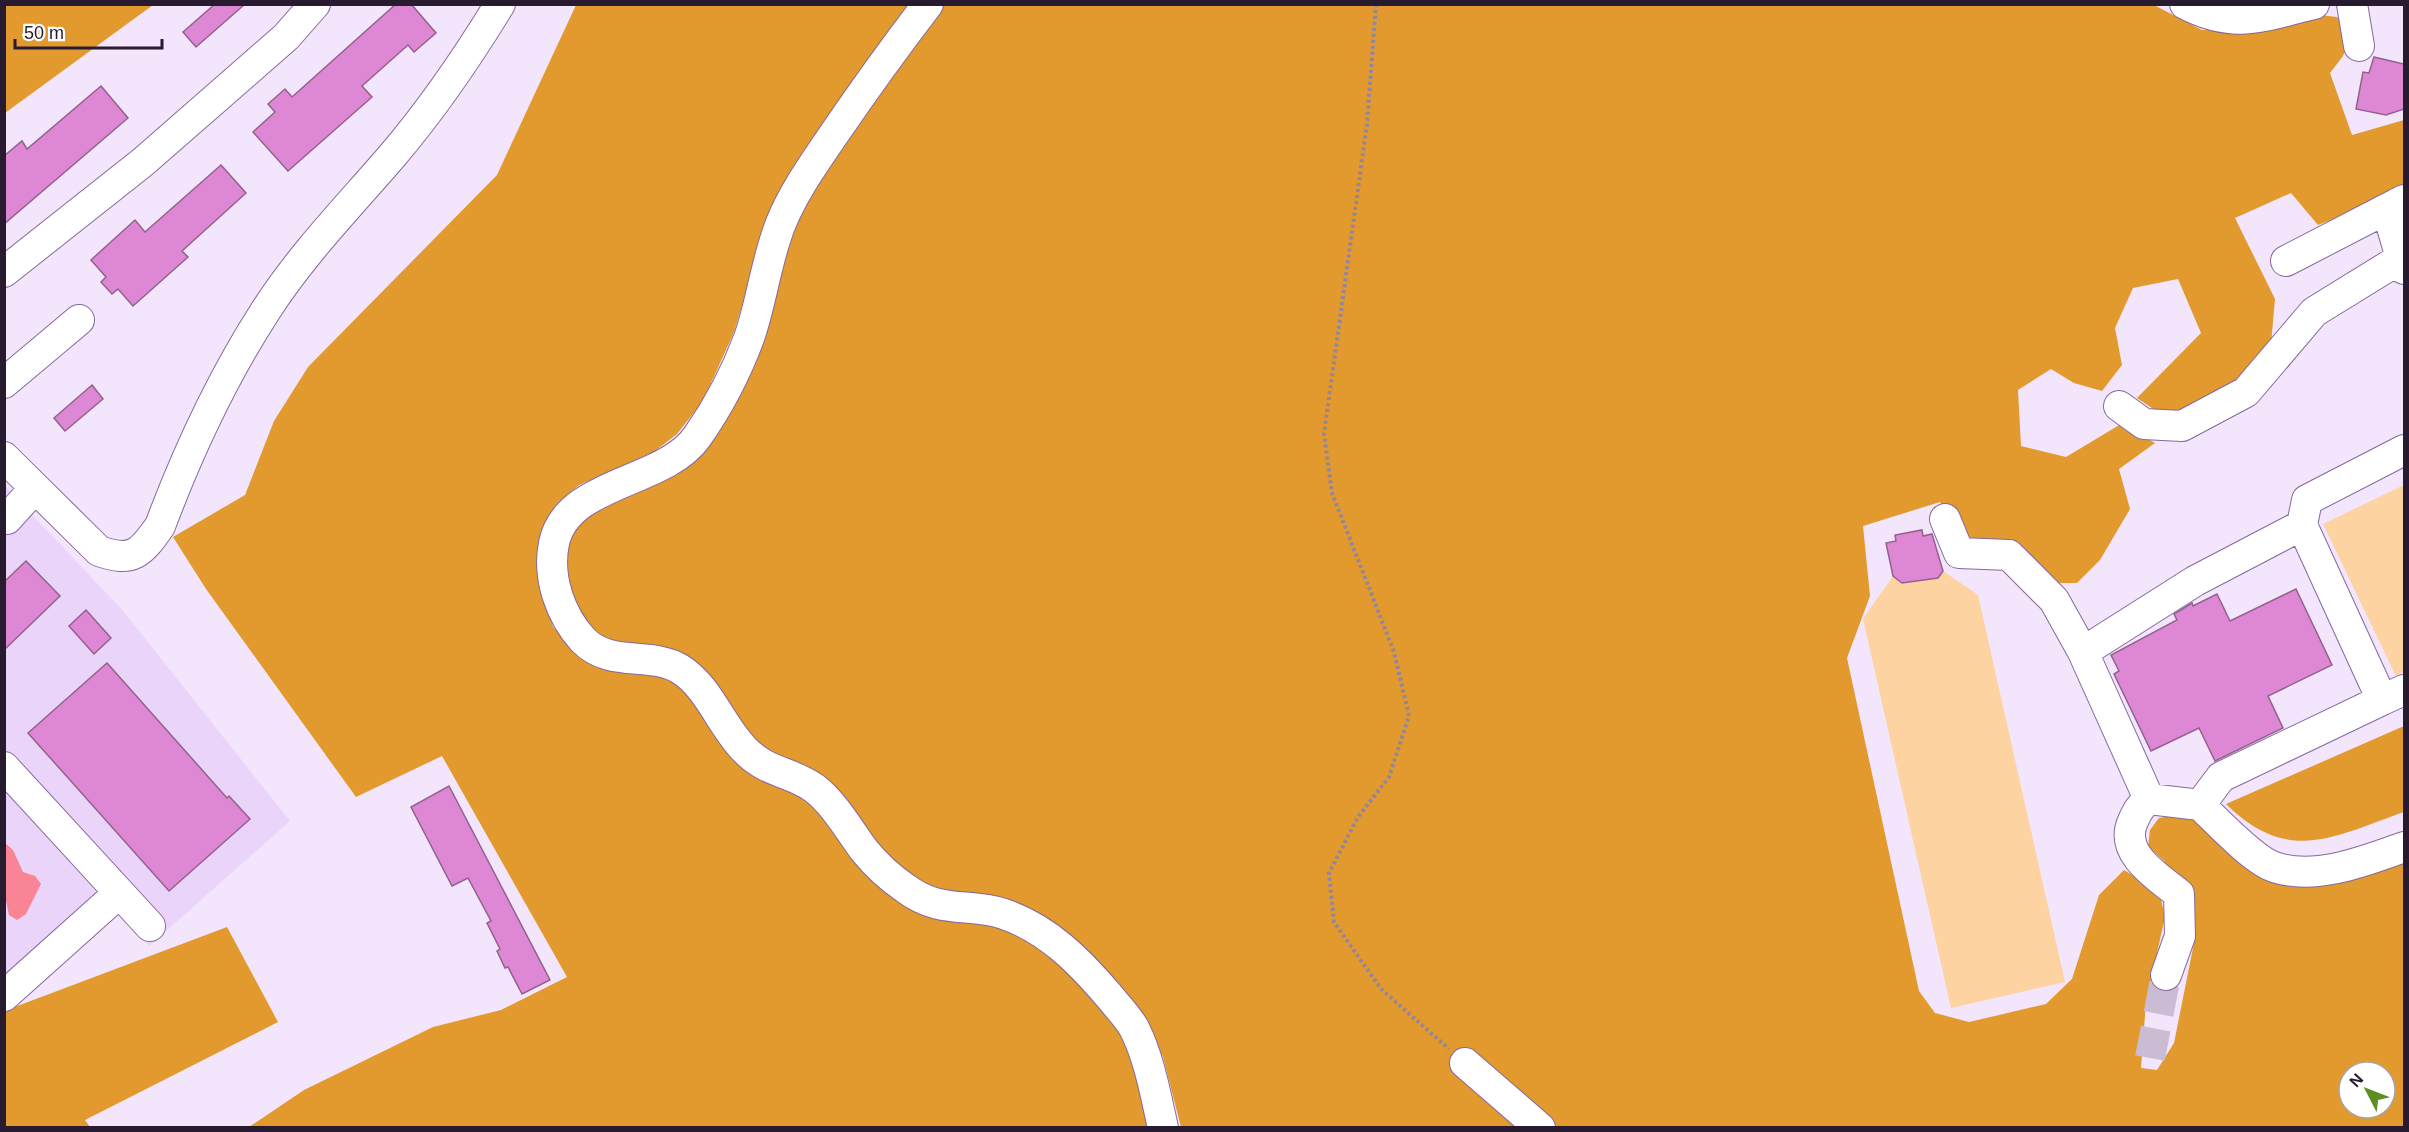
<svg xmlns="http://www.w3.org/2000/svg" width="2409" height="1132" font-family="Helvetica,sans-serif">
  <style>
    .built { fill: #ead4fa }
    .green { fill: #fdd3a1 }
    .forest { fill: #e2992d; fill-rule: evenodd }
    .water { fill: #f98496 }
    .building { fill: #de87d4; stroke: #92628c; stroke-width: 1.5 }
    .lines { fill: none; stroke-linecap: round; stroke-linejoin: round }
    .minor-tunnel { stroke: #cabdd3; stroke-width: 30; stroke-dasharray: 30 15; stroke-linecap: butt }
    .minor-casing { stroke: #87689c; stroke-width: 32 }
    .path { stroke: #93869c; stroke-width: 4; stroke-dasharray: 3 3; stroke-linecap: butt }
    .minor { stroke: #fff; stroke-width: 30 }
  </style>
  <rect width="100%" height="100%" fill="#f2e5fc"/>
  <path class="built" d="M5 486 124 612 290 821 149 946 101 897 5 987Z"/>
  <path class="green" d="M2404 485V672L2396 676 2323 524Z
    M1943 571 1978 595 2065 982 1951 1008 1863 619 1893 576 1903 583 1938 578Z"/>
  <path class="forest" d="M5 4H153V5L5 113Z
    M2152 4 2202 30 2246 27 2310 14 2337 17 2351 34 2343 56 2330 73 2352 135 2404 120V191L2318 225 2291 193 2235 218 2275 299 2271 344 2234 383 2201 407 2158 412 2137 398 2201 333 2178 279 2133 288 2115 328 2122 365 2102 391 2074 383 2051 369 2018 390 2021 446 2066 457 2121 424 2155 443 2119 469 2130 509 2100 560 2077 583H2056L2008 543 1966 538 1940 502 1863 526 1870 596 1847 658 1919 991 1935 1013 1969 1022 2046 1004 2072 979 2099 895 2124 870 2159 891 2165 917 2146 1002 2141 1068 2157 1070 2174 1043 2195 938 2182 887 2163 860 2148 847 2150 830 2159 818 2188 813 2244 863 2404 859V1127H1181L1163 1057 1137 1007 951 892 916 880 769 752 752 742 700 673 594 637 564 588 570 531 579 518 697 453 791 223 940 5ZM2349 1072H2385V1108H2349Z
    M576 5H913L770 212 734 332 703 401 677 434 655 451 579 485 558 503 541 540 540 583 553 627 585 654 679 681 806 795 861 859 995 922 1066 961 1117 1020 1155 1127H249L304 1090 433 1027 501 1010 567 977 442 756 356 797 206 589 173 537 245 495 274 421 308 367 497 175Z
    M2404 726V812C2333 837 2288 865 2226 804Z
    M227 927 278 1022 85 1120 90 1127 5 1128 4 1011Z"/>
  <path class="water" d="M5 843 13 850 23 872 35 876 41 884 26 914 17 920 9 915 5 896Z"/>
  <path class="building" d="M215 4H245L196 47 183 32Z
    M396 4H411L436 33 414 52 408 45 362 86 372 97 288 171 253 132 275 112 268 104 285 89 292 97Z
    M2374 57 2404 64V109L2386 115 2356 109 2363 72 2369 73Z
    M101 86 128 118 4 224V156L22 141 27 149Z
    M221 165 246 193 182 251 188 257 133 306 118 289 112 294 101 282 106 277 91 260 135 220 145 232Z
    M92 385 103 399 65 431 54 418Z
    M1922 530 1923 536 1932 534 1943 571 1938 578 1902 583 1893 576 1886 543 1896 541 1895 535Z
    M26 561 60 596 4 650V582Z
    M2296 589 2332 665 2268 696 2283 728 2215 761 2199 728 2151 751 2114 674 2119 671 2111 655 2177 620 2174 614 2192 603 2193 606 2217 594 2230 621Z
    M86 610 111 638 94 654 69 626Z
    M107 663 227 798 229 796 250 819 169 891 28 733Z
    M449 786 550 980 522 994 508 967 505 968 497 951 500 949 487 923 491 921 468 878 452 886 411 807Z"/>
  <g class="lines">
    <path class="minor-tunnel" d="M2150 1058 2166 975"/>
    <g class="minor-casing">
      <path id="minor" d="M928 4C895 47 864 90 834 134 815 162 794 191 781 223 766 260 762 301 749 338 736 373 718 407 697 437 664 484 567 481 554 543 547 577 560 615 583 640 610 668 650 651 680 669 709 687 721 726 745 750 767 773 792 772 814 788 835 804 849 830 864 850 876 865 889 877 905 888 941 915 968 902 1004 914 1048 929 1080 962 1109 996 1117 1006 1128 1017 1134 1028 1149 1057 1156 1096 1163 1128
        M2185 4C2235 30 2263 16 2314 4
        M2352 4 2359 46
        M2404 200 2396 204 2392 227 2404 269
        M2286 261 2396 204
        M4 272 143 162 286 37 315 4
        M4 383 79 320
        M2119 406 2144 424 2182 426 2246 392 2314 312 2400 259
        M2404 450 2307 500 2302 525 2382 700 2404 690
        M4 457 99 551C133 563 141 553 160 526 187 454 224 375 266 310 302 254 349 206 392 156 433 108 467 58 500 4
        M7 519 35 488
        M1945 519 1959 553 2009 555 2054 600 2083 652 2149 799 2200 805 2221 777 2382 700
        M2083 652 2195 581 2302 525
        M4 767 150 926
        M2149 799C2140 806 2137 812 2133 821 2118 853 2158 877 2179 894L2180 936 2166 975
        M2200 805C2217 821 2253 860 2274 867 2315 881 2365 861 2404 847
        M4 996 119 893
        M1465 1063 1540 1128"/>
    </g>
    <path class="path" d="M1376 4 1367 124 1324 434 1332 493 1394 652 1409 716 1389 777 1358 817 1329 873 1334 922 1381 989 1449 1049"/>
    <use href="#minor" class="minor"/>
  </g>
  <rect width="2409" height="1132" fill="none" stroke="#281b30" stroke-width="12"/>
  <g transform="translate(2367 1090) rotate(312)"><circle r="28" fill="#ffffff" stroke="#a9a4ac" stroke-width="1.5"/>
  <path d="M0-4.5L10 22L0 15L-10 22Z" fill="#5d8e24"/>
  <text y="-9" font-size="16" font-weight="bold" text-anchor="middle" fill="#281b30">N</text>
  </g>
  <path d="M15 39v9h147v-9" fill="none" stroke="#281b30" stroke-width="3"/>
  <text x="24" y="39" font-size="18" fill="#281b30" stroke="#ffffff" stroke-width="4.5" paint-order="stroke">50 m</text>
</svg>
